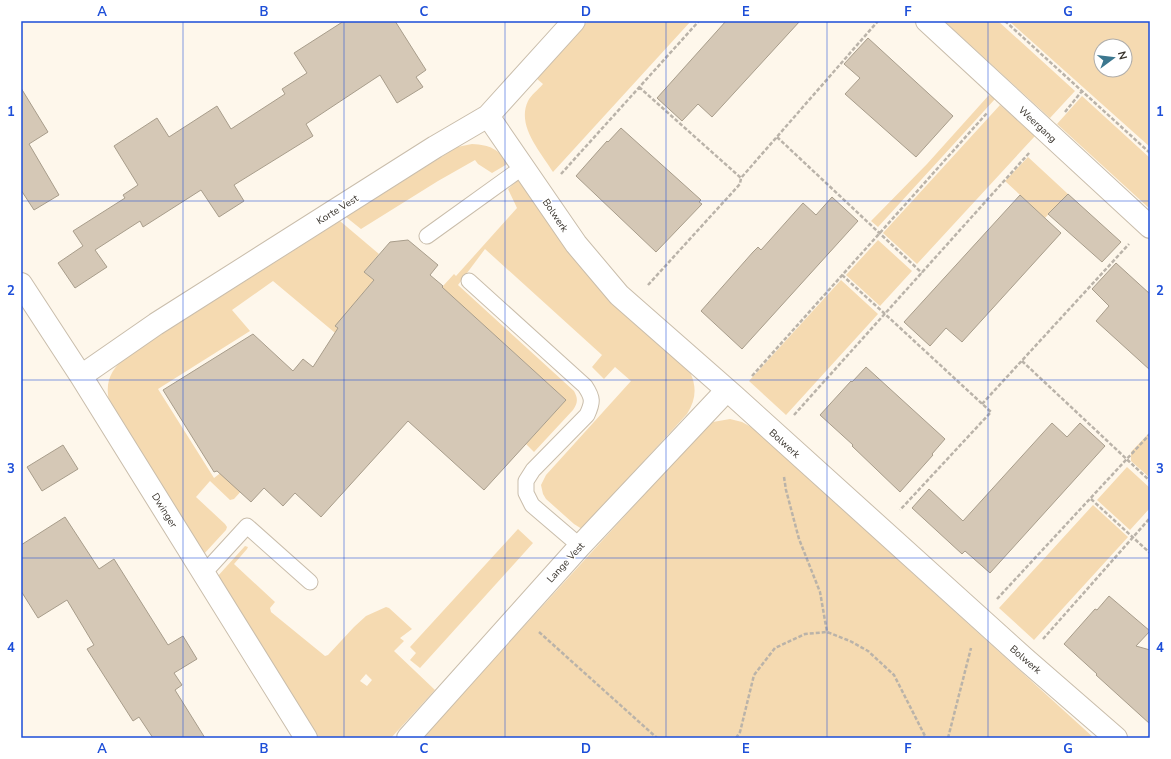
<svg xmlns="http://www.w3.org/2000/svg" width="1171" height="759" font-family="'Nunito Sans',sans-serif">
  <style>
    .green { fill: #f5dab1; fill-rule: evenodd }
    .building { fill: #d5c8b6; stroke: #a89d8b }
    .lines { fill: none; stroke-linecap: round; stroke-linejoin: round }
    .service-casing { stroke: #c9bdab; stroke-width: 17 }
    .minor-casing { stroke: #c9bdab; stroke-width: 24 }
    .path { stroke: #bab3a9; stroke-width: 2.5; stroke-dasharray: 4 2; stroke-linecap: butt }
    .service { stroke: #fff; stroke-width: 15 }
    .minor { stroke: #fff; stroke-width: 22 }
    .grid { fill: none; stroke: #1d4ed8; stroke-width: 1; stroke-opacity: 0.55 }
    .labels { text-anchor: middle; stroke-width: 3; stroke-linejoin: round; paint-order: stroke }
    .street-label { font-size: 10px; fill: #37322b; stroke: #fff }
    .neatline { fill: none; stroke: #1d4ed8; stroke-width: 1.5 }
    .grid-label { font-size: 13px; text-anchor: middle; font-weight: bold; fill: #1d4ed8 }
  </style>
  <rect width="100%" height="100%" fill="#fef7eb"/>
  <path class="green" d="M588 21H691L553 172C541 152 516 126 528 101 531 95 538 90 543 84L536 78Z
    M944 21H998L1075 91 1050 118Z
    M1009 21H1150V147ZM1101 46H1125V70H1101Z
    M989 95 995 99 878 227 871 221 927 164Z
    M1082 96 1150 158V209L1057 124Z
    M1000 105 1035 136 917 264 883 233Z
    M472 144C491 145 497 149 509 163L492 173 478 164 475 160 438 181 361 229 346 217 457 147Z
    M1028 157 1068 194 1045 218 1005 181Z
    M521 180 690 372C697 387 696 400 687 414L582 529 574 524 546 499 543 494 541 485 546 475 631 381 615 367 604 379 592 367 602 355 485 249 458 285 574 391C578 398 578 403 573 410L534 452 526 444 566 400 466 309 389 378 273 281 232 310 250 331 158 389 214 478 223 471 243 489 234 499 230 500 210 481 196 497 225 524 227 527 226 530 203 555 110 405C104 383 110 370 127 356L340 221 379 254 364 272 374 280 336 326 379 363 443 286 454 274 456 276 517 208 508 189 517 181Z
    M878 240 912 271 880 306 846 275Z
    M841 280 878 314 786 415 749 381Z
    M730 419 742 422 753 428 1094 738H422L705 428 713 422Z
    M1150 432V478L1131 461V452Z
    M1127 467 1150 488V508L1130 530 1097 500Z
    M1093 505 1128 537 1034 640 999 608Z
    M518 529 533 543 420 668 410 660 416 653 410 647Z
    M245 546 248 547 247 549 234 564 275 602 270 608 271 612 325 656 328 655 354 627 366 616 386 607 389 608 412 629 400 638 404 641 394 651 435 690 391 738H318L217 577ZM366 674 372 680 367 686 360 681Z"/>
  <path class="building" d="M344 21H395L426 70 416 77 423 87 397 103 380 75 306 124 313 136 234 185 244 201 219 217 201 190 143 227 140 221 95 250 107 267 75 288 58 263 83 246 73 231 125 198 123 195 138 185 114 146 157 118 169 137 217 106 231 129 285 94 282 89 307 73 294 53Z
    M726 21H800L712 117 698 104 682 121 657 98Z
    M868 38 953 116 916 157 845 94 860 78 844 64Z
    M21 88 48 132 29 144 59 195 34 210 21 190Z
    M621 128 701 200 699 202 702 204 656 252 576 176 607 141 608 142Z
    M1068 194 1121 242 1102 262 1048 214Z
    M1020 195 1061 233 962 342 946 328 930 346 904 322Z
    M832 197 858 221 742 349 701 311 753 252 758 247 761 250 803 203 816 215Z
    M408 240 438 265 430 275 443 286 442 287 566 400 484 490 408 421 321 517 295 493 283 506 264 488 251 502 217 471 214 472 163 390 253 334 293 371 303 359 313 367 338 328 335 326 374 280 364 272 390 242Z
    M1116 263 1150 294V370L1096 321 1109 306 1092 289Z
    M866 367 945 439 932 454 933 455 900 492 852 446 853 445 820 415 851 381 852 382Z
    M1052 423 1067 437 1080 423 1105 446 990 573 965 551 962 554 912 508 929 489 963 521Z
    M63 445 78 469 42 491 27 467Z
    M65 517 99 569 114 559 168 645 183 636 197 659 174 673 182 685 175 690 205 738H153L139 717 133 721 87 649 94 645 67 600 38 618 21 591V545Z
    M1109 596 1150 631 1136 646 1150 650V724L1096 675 1097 674 1064 644 1095 609 1097 610Z"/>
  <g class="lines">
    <g class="service-casing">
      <path id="service" d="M427 236 523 167
        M469 281 585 386C593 398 593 402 587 415L533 470 526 481V493L532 505 580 546
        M204 573 247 526 310 582"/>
    </g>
    <g class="minor-casing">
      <path id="minor" d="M927 21 1150 227
        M488 116 576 244 619 295 734 396 1025 659 1116 738
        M21 284 81 376 306 738
        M81 376 156 324 435 147 488 116 574 21
        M408 738 580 546 727 390"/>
    </g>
    <path class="path" d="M1005 21 1150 153
      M639 87 741 178
      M1065 112 1082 91
      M777 137 922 273
      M561 174 699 21
      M842 275 885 314 991 412 900 510
      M648 285 740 184 741 178 878 21
      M1022 361 1150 481
      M752 376 987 113
      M982 404 1129 244
      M794 415 1030 152
      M784 477 786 490 799 539 820 592 827 632
      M1091 499 1150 553
      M997 599 1150 434
      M539 632 657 738
      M1043 639 1150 518
      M736 738 740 732 754 675 775 648 805 634 827 632 850 641 868 651 894 675 926 738
      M948 738 971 648
      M1148 738 1150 736"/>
    <use href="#service" class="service"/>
    <use href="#minor" class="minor"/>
  </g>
  <path class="grid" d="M183 21V738M344 21V738M505 21V738M666 21V738M827 21V738M988 21V738M21 201H1150M21 380H1150M21 558H1150"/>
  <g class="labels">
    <g class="street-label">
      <text transform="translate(1038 124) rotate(43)" y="4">Weergang</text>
      <text transform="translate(337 209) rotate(-32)" y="4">Korte Vest</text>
      <text transform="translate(556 215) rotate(56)" y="4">Bolwerk</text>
      <text transform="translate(785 443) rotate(42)" y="4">Bolwerk</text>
      <text transform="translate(165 510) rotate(58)" y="4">Dwinger</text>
      <text transform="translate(565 562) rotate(-48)" y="4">Lange Vest</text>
      <text transform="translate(1026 659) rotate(41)" y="4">Bolwerk</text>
    </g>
  </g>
  <rect width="1171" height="759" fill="none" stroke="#ffffff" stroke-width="44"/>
  <g transform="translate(1113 58) rotate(75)"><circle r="19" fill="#ffffff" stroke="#afadaa"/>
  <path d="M0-3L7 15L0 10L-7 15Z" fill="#3c778f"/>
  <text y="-6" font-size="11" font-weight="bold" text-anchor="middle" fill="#37322b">N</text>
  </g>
  <rect x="22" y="22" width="1127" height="715" class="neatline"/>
  <g class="grid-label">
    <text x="102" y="16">A</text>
    <text x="264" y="16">B</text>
    <text x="424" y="16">C</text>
    <text x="586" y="16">D</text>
    <text x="746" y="16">E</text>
    <text x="908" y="16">F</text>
    <text x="1068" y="16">G</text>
    <text x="11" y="116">1</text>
    <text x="1160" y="116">1</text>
    <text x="11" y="295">2</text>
    <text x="1160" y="295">2</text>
    <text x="11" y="473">3</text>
    <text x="1160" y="473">3</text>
    <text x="11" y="652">4</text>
    <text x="1160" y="652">4</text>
    <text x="102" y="753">A</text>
    <text x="264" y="753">B</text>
    <text x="424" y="753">C</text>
    <text x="586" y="753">D</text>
    <text x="746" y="753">E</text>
    <text x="908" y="753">F</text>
    <text x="1068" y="753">G</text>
  </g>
</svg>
